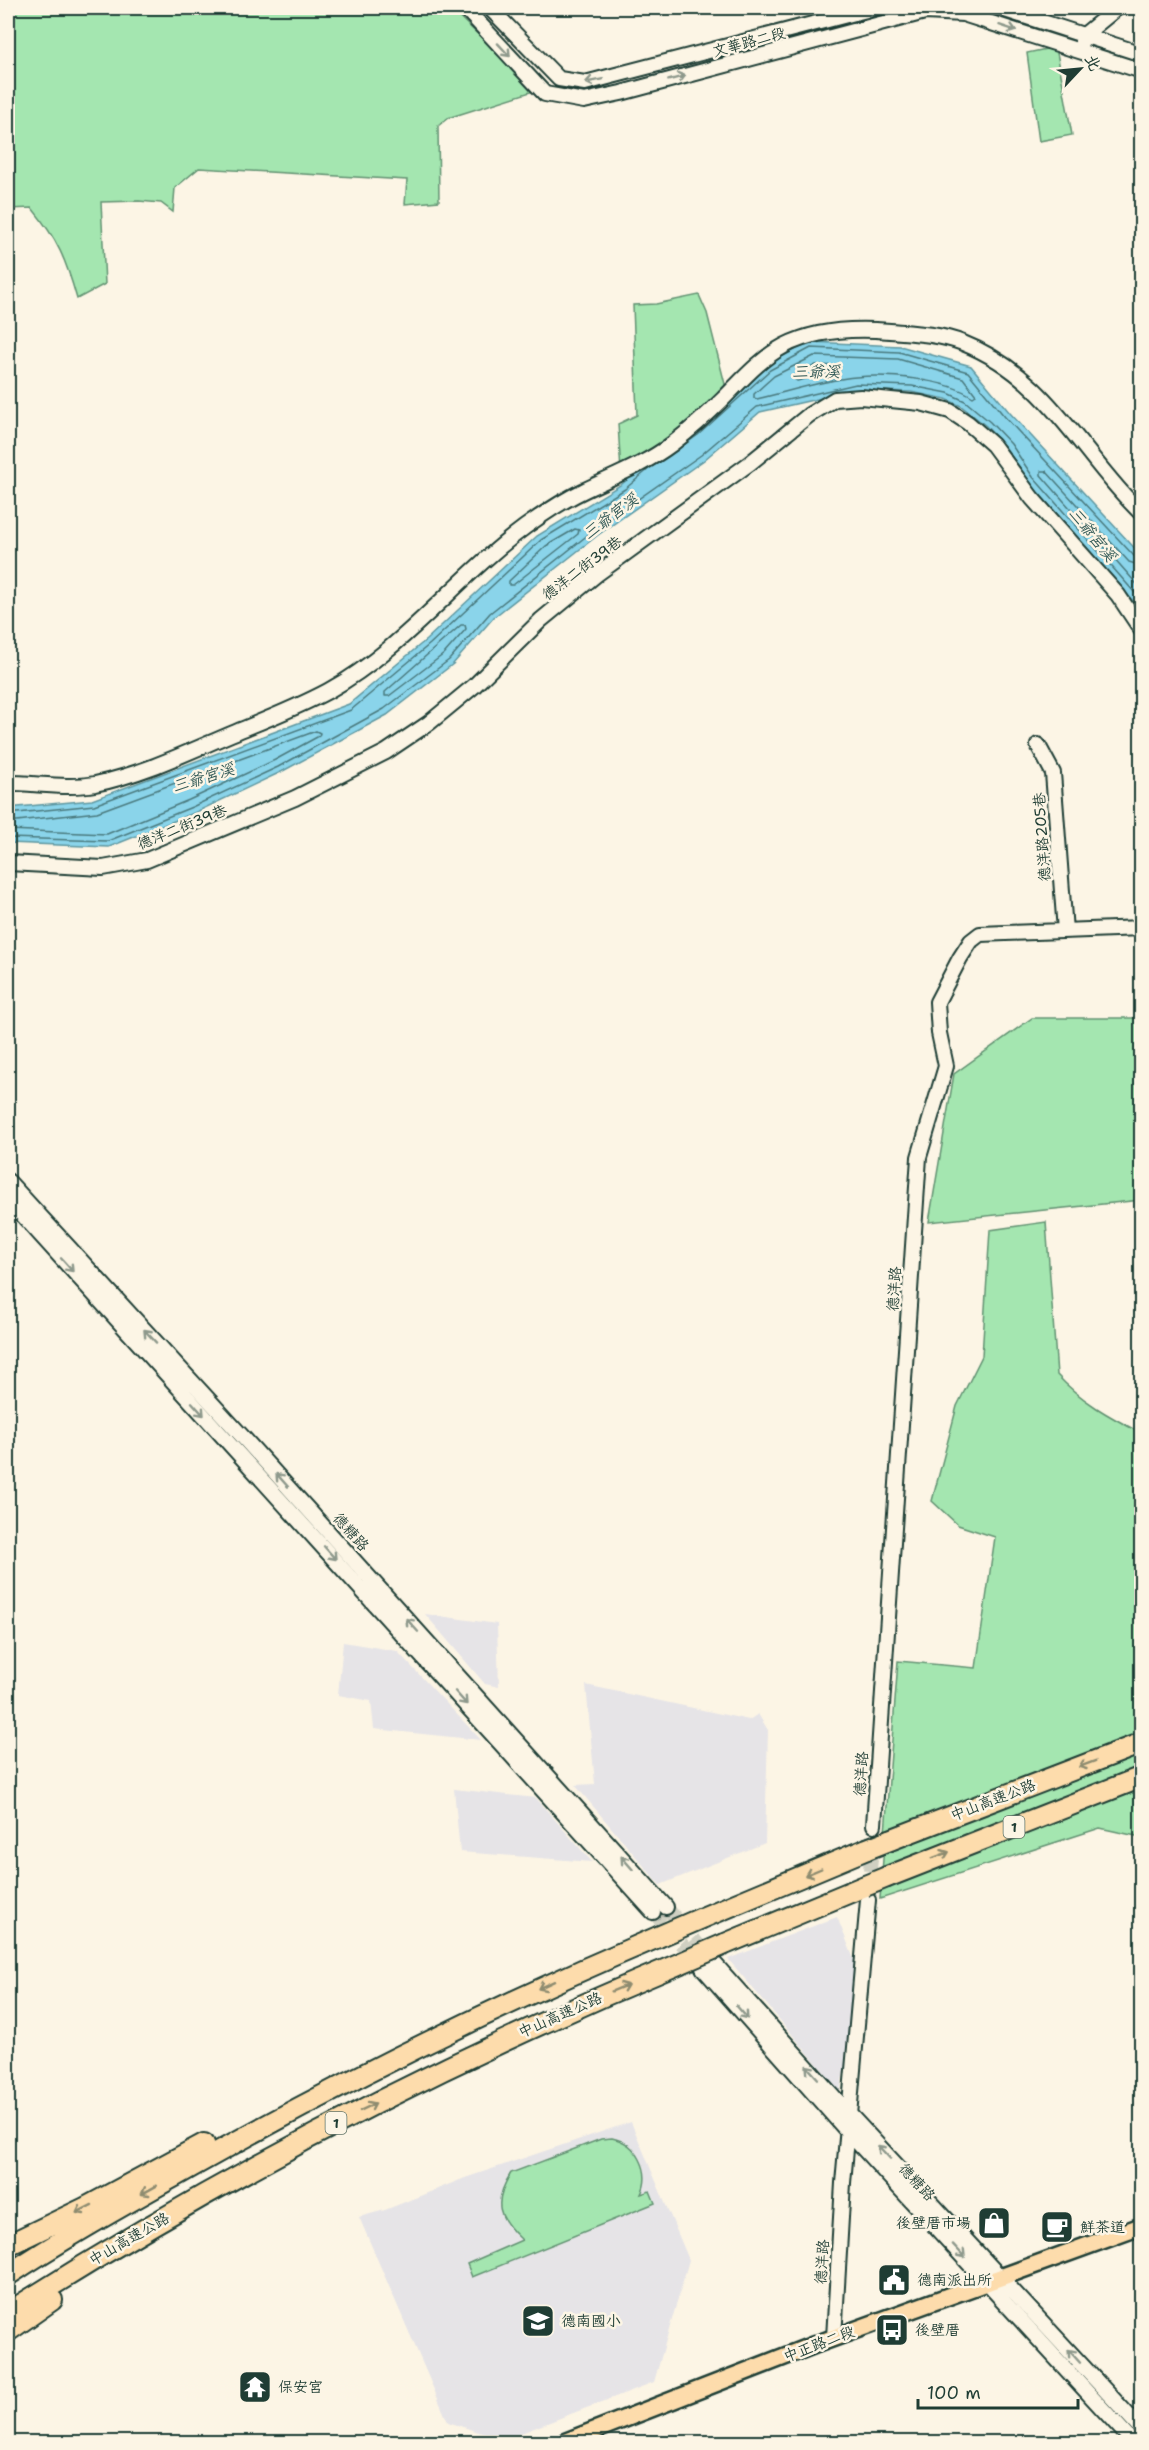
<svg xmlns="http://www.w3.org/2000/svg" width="1149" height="2450" font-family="'Shantell Sans','LXGW WenKai TC',sans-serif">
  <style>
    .built { fill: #e6e4e7 }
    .green { fill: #a4e6b0; stroke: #629272; stroke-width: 1.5 }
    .water { fill: #8ad4ea; stroke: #5f98a1; stroke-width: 1.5 }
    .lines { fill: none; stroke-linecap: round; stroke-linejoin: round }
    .shore { stroke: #4a797d; stroke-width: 1.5 }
    .minor-tunnel { stroke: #d0d0c2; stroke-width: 14; stroke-dasharray: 14 7; stroke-linecap: butt }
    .minor-casing { stroke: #1f3d34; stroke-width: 18 }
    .major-casing { stroke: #1f3d34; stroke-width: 21 }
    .highway-casing { stroke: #1f3d34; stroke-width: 24 }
    .minor { stroke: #fcf5e5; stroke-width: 14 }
    .major { stroke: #fddcac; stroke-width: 16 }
    .highway { stroke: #fddcac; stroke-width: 20 }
    .highway-bridge-casing { stroke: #1f3d34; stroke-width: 24; stroke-linecap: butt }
    .highway-bridge { stroke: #fddcac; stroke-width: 20 }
    .oneway { stroke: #8e998c }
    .oneway2 { stroke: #8e8c70 }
    .labels { text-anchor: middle; stroke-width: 5; stroke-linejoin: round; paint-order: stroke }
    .shield { fill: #fcf5e5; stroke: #617469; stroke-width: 1.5 }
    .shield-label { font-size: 14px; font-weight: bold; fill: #1f3d34 }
    .street-label { font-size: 15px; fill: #1f3d34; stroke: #fcf5e5 }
    .poi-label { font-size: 15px; fill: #1f3d34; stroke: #fcf5e5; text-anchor: start }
    .water-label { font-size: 16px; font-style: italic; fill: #345b58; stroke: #fcf5e5 }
  </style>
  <rect width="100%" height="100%" fill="#fcf5e5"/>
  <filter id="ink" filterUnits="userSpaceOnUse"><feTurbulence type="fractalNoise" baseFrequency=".0167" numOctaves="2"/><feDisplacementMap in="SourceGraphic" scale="12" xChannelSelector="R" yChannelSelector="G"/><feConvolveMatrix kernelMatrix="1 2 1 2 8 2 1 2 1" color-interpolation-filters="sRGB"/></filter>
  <g filter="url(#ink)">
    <path class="built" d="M425 1614 497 1624 499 1687 485 1684Z
      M343 1642 397 1651 481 1740 374 1729 371 1701 338 1695Z
      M586 1685 749 1720 758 1714 768 1730 765 1843 660 1885 575 1785 595 1784Z
      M454 1789 536 1798 592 1862 460 1852Z
      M837 1917 862 1979 840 2091 728 1959Z
      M631 2122 689 2260 654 2382 503 2440 448 2422 359 2217 385 2210 465 2178Z"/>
    <path class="green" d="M8 8H450L537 90 448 118 438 126 439 201 405 204 407 180 199 168 175 188 173 212 161 203 139 201 101 202 105 284 77 299C66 260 58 240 32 208L8 209Z
      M1056 47 1072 135 1039 141 1027 53Z
      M699 295 707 313 727 392 701 418 621 472 618 424 637 415 633 305 656 304Z
      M1032 1018H1141V1200L929 1222 954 1074Z
      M1046 1222 1057 1375C1081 1401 1110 1417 1141 1433V1837L1100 1828 880 1899 898 1661 976 1668 995 1537 958 1525 932 1501 957 1406 982 1356 990 1230Z
      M612 2138C637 2143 652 2171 641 2194L650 2191 655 2203 472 2277 467 2264 522 2240C498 2218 492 2203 511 2173L601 2139Z"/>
    <path class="water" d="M810 342 900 346 971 366 1010 413 1141 555V610L1028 481 1006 448 986 426 961 406 946 399 911 392 857 390 760 412 704 460 598 535 494 617 453 664 387 715 281 772 194 813 109 847 8 843V808L92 800 349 704 426 640 537 536 622 484 766 365Z"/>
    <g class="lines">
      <path class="shore" d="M814 356 898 359 963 378 976 395 973 397C946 379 889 374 856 377 827 379 787 392 757 399L754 398V394L774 376Z
        M816 365 837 366 840 369 838 371 797 381 794 379 795 375Z
        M684 445 698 435 770 370 811 348 899 352 968 372 1005 417 1134 556 1142 559
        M575 529 579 530 578 534 513 585H509V581L546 546Z
        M1142 566 1129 562 1046 471H1041V475L1142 590
        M461 625H465L466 629 444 654 389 696H385V692Z
        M8 814 94 805 351 710 430 644 541 540 625 489 650 468
        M8 822 97 812 316 731 320 733 319 736 275 760 189 800 107 834 8 830
        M8 838 108 841 192 807 278 767 384 709 449 660 490 613 594 530 701 455 757 407 856 384 912 386 948 393 965 401 990 422 1011 444 1033 477 1142 601"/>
      <path class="minor-tunnel" d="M868 1892 874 1825
        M666 1907 709 1957
        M653 1912 700 1964"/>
      <g class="minor-casing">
        <path id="minor" d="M465 8 545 94 584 101 621 93 925 12 963 14 1142 71
          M490 8 559 79 585 83 874 8
          M999 8 1142 54
          M1082 41 1084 35 1117 8
          M1038 745 1053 773 1065 931
          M8 783C36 783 67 789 95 784 148 773 198 747 248 727 275 716 302 705 328 691 404 649 456 578 525 527 543 514 562 501 583 491 614 476 644 465 672 444 690 430 707 415 723 399 742 380 760 359 784 346 816 329 855 328 890 331 914 333 940 334 963 343 1049 377 1080 454 1142 514
          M8 863 103 868 147 860 295 798 386 752 429 723 474 686 541 620 597 574 750 463 809 415 835 399 861 397 921 403 950 411 968 423 993 445 1032 498 1118 595 1142 631
          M8 1181 241 1435 666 1907
          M8 1199 653 1912
          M874 1825 919 1157 946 1066 939 1033 937 1002 960 958 971 941 980 934 1142 928
          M714 1963 851 2116 1142 2430
          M703 1968 848 2132 1133 2442
          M834 2338 843 2183 868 1900"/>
      </g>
      <g class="major-casing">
        <path id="major" d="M565 2442 814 2345 1142 2226"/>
      </g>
      <g class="highway-casing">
        <path id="highway" d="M890 1840 1142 1743
          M887 1877 1142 1777
          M702 1918 867 1849
          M725 1944 865 1886
          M8 2245 85 2208 204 2144
          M8 2275C67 2236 129 2202 191 2167 342 2082 498 2005 658 1937
          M8 2313C221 2177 447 2060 681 1963
          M8 2331 52 2300"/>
      </g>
      <use href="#minor" class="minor"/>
      <use href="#major" class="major"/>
      <use href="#highway" class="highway"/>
      <g class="highway-bridge-casing">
        <path id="highway-bridge" d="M867 1849 890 1840
          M865 1886 887 1877
          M658 1937 702 1918
          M681 1963 725 1944"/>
      </g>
      <use href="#highway-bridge" class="highway-bridge"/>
    </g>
    <defs><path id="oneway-shaft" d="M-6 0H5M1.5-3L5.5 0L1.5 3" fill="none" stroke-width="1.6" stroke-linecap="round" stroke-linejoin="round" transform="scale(1.5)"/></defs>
    <g class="oneway">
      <use href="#oneway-shaft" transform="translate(1008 28) rotate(18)"/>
      <use href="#oneway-shaft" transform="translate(504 50) rotate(47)"/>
      <use href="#oneway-shaft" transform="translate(677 78) rotate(-15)"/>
      <use href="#oneway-shaft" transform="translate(594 81) rotate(169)"/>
      <use href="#oneway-shaft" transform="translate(67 1265) rotate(48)"/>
      <use href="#oneway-shaft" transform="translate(150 1336) rotate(-133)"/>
      <use href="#oneway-shaft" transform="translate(198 1409) rotate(48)"/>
      <use href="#oneway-shaft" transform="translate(282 1480) rotate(-132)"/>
      <use href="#oneway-shaft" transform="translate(330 1553) rotate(48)"/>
      <use href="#oneway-shaft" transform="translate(412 1625) rotate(-132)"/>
      <use href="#oneway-shaft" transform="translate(461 1698) rotate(48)"/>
      <use href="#oneway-shaft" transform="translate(627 1863) rotate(-131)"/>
      <use href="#oneway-shaft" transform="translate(742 2012) rotate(49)"/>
      <use href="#oneway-shaft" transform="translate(812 2072) rotate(-132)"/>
      <use href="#oneway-shaft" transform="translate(884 2152) rotate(-133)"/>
      <use href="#oneway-shaft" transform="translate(959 2251) rotate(47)"/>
      <use href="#oneway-shaft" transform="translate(1074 2356) rotate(-132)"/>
    </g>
    <g class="oneway2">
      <use href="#oneway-shaft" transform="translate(1087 1764) rotate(159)"/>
      <use href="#oneway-shaft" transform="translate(941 1855) rotate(-21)"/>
      <use href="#oneway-shaft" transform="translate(813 1872) rotate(157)"/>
      <use href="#oneway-shaft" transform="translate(546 1985) rotate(155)"/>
      <use href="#oneway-shaft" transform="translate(620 1988) rotate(-22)"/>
      <use href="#oneway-shaft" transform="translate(368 2107) rotate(-26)"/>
      <use href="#oneway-shaft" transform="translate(149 2190) rotate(151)"/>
      <use href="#oneway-shaft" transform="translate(84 2209) rotate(153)"/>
    </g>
  </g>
  <defs>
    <g id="shop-square" transform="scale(1.725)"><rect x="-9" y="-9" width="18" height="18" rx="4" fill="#1f3d34" stroke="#fcf5e5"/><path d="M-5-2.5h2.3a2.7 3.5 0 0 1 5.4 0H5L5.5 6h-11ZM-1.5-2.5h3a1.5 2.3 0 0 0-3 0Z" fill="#fff"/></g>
    <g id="cafe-square" transform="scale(1.725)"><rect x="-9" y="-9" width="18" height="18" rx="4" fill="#1f3d34" stroke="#fcf5e5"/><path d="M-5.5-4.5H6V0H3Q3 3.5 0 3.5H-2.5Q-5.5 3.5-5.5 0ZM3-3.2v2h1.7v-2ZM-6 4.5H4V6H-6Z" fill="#fff"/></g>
    <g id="civic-square" transform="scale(1.725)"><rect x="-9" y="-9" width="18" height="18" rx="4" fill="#1f3d34" stroke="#fcf5e5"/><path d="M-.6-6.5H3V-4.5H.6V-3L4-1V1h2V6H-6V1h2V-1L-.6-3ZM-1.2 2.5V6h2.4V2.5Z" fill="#fff"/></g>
    <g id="school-square" transform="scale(1.725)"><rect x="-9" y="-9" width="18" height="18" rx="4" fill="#1f3d34" stroke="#fcf5e5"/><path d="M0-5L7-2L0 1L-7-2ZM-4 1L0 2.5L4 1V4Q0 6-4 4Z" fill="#fff"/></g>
    <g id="bus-square" transform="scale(1.725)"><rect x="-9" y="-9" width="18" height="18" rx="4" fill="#1f3d34" stroke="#fcf5e5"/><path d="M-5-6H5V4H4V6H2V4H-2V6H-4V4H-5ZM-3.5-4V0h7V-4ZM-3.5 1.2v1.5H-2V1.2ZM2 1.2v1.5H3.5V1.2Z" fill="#fff"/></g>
    <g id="temple-square" transform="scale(1.725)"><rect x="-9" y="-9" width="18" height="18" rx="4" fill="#1f3d34" stroke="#fcf5e5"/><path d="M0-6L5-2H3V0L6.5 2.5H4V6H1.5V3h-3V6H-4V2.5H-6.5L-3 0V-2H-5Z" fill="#fff"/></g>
  </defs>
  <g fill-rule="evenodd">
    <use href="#shop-square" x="994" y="2223"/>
    <use href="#cafe-square" x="1057" y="2227"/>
    <use href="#civic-square" x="894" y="2280"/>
    <use href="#school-square" x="538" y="2321"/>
    <use href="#bus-square" x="892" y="2330"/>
    <use href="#temple-square" x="255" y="2387"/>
  </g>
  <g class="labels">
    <g class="shield">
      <rect x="1003.5" y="1816" width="21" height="22" rx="4.5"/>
      <rect x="325.5" y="2112" width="21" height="22" rx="4.5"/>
    </g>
    <g class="shield-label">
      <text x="1014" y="1832">1</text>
      <text x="336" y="2128">1</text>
    </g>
    <g class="street-label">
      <text transform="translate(749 42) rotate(-15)" y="5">文華路二段</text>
      <text transform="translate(582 568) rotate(-37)" y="5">德洋二街39巷</text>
      <text transform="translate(182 827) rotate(-22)" y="5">德洋二街39巷</text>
      <text transform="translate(1042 837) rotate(-94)" y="5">德洋路205巷</text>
      <text transform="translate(894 1289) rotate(-86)" y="5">德洋路</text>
      <text transform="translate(351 1532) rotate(48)" y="5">德糖路</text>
      <text transform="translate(861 1774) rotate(-86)" y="5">德洋路</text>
      <text transform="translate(993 1800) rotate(-21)" y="5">中山高速公路</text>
      <text transform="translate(560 2015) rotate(-24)" y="5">中山高速公路</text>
      <text transform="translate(917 2182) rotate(47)" y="5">德糖路</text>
      <text transform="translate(129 2239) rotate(-30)" y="5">中山高速公路</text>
      <text transform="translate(822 2262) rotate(-86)" y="5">德洋路</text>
      <text transform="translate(819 2344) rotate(-21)" y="5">中正路二段</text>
    </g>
    <g class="poi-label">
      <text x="971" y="2228" text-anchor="end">後壁厝市場</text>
      <text x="1080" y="2232">鮮茶道</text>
      <text x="917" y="2285">德南派出所</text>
      <text x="561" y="2326">德南國小</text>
      <text x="915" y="2335">後壁厝</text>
      <text x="278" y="2392">保安宮</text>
    </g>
    <g class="water-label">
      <text x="816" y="377">三爺溪</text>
      <text transform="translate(610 516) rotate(-37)" y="6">三爺宮溪</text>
      <text transform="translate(1093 534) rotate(51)" y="6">三爺宮溪</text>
      <text transform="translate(203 777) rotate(-17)" y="6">三爺宮溪</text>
    </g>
  </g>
  <rect width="1149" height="2450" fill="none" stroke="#fcf5e5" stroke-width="30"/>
  <rect x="15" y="15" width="1119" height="2420" fill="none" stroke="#1f3d34" stroke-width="2" filter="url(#ink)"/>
  <g transform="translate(1080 69) rotate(64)" stroke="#fcf5e5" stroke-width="4.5" paint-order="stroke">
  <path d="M0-4.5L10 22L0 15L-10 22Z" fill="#1f3d34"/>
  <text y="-9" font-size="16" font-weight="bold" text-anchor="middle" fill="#1f3d34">北</text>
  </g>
  <path d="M918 2399v9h160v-9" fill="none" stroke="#1f3d34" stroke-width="3"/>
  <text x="927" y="2399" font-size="18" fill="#1f3d34" stroke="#fcf5e5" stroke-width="4.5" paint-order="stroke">100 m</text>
</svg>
